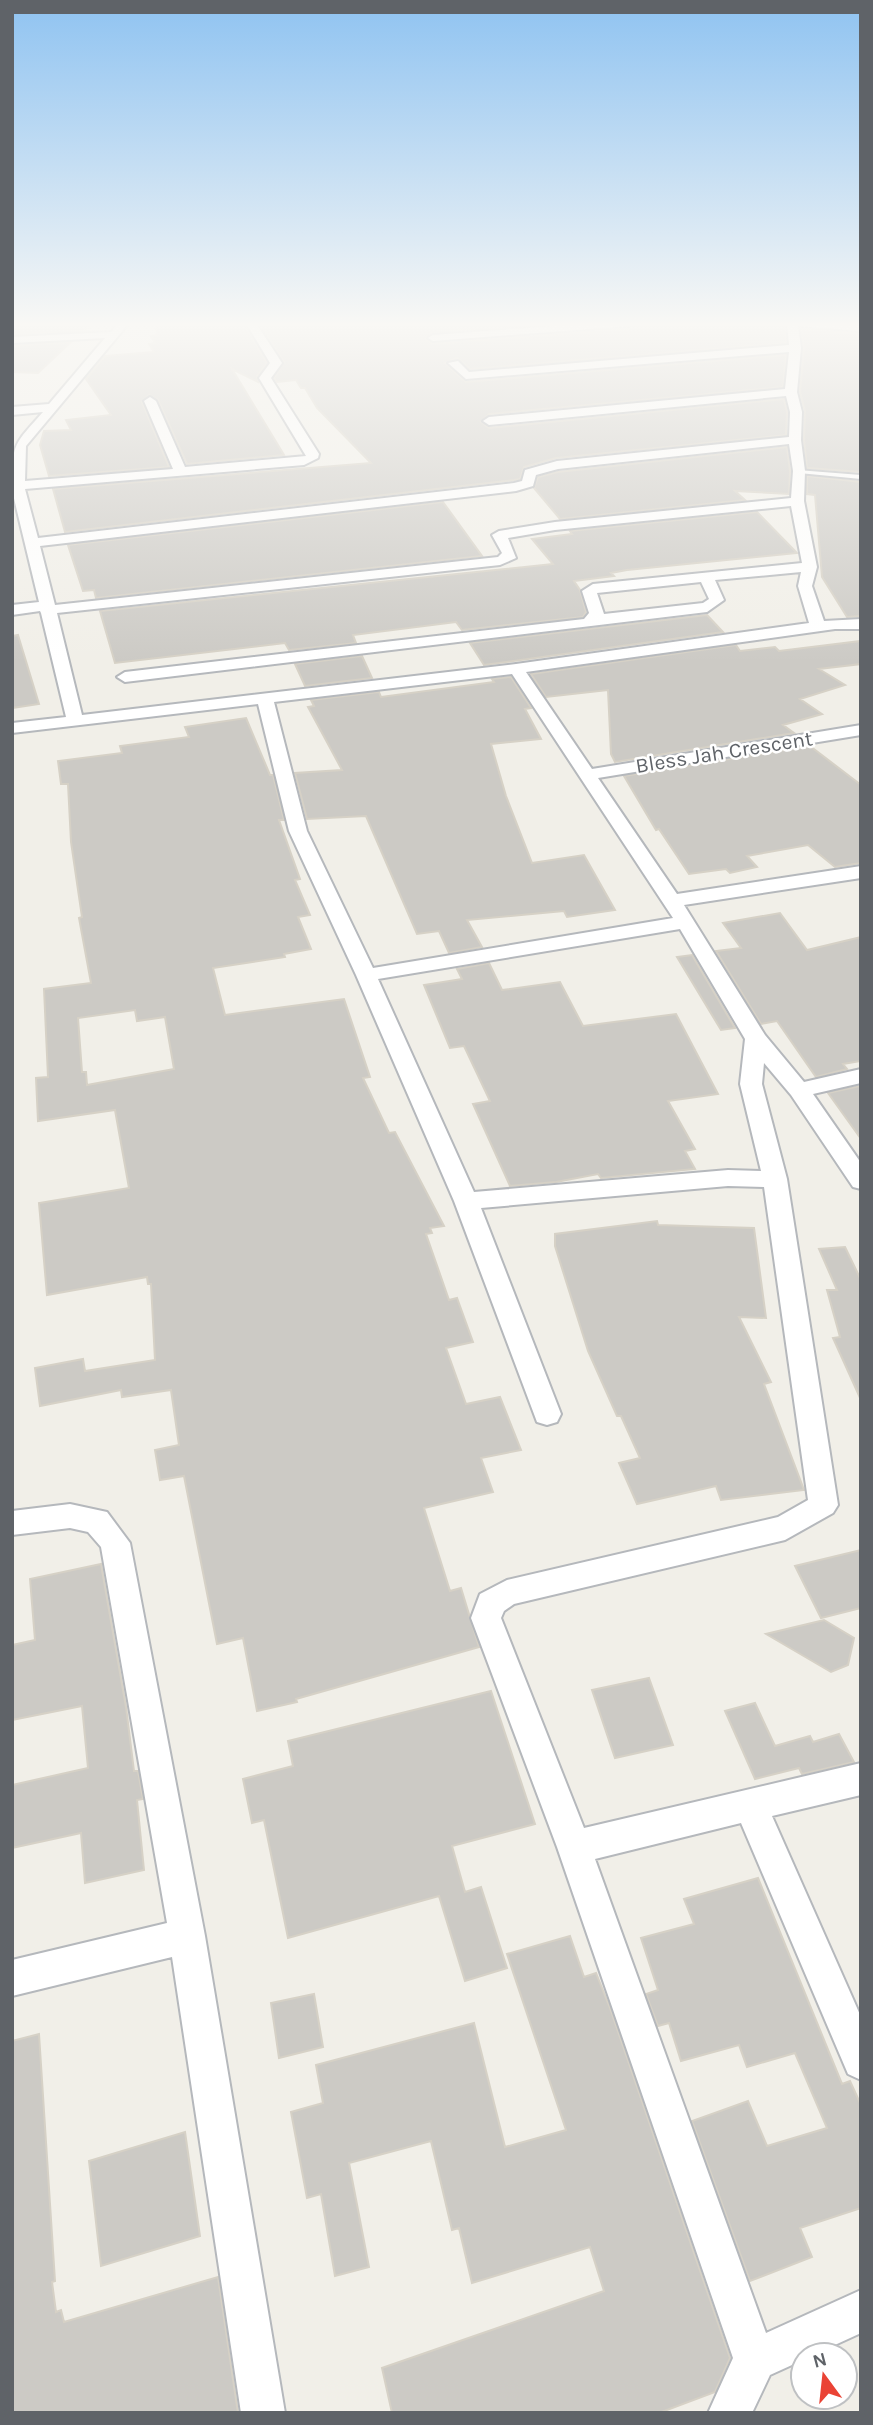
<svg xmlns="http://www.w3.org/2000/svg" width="873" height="2425" font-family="Karla,sans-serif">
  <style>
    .building { fill: #cccac5; stroke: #d6d1c6; stroke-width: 2; fill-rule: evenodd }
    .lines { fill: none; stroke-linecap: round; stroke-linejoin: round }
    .lane-casing { stroke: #b5b8bc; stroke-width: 4 }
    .street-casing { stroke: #b5b8bc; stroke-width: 4 }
    .lane { fill: #fff; fill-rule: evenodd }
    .street { fill: #fff; fill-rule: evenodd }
    .labels { text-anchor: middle; stroke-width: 5; stroke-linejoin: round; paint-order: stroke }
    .far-street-label { font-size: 21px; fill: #5f6368; stroke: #fff }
  </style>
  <rect width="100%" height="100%" fill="#f1efe8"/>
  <path class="building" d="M12 323H93L84 331 12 334Z
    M218 323H243L267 363 257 376 258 382 232 369 284 455 187 464 158 400 149 395 142 402 169 467 49 476 40 445 44 431 71 430 66 420 111 415 86 379 105 356 154 352 149 344 155 343 151 336 157 335 156 326Z
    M259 323H564L433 332 426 339 433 344 629 329 636 323H670V326L785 323 786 343 470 369 457 358 445 363 466 382 786 355 783 387 489 414 481 422 489 428 784 399 787 412 786 435 556 458 524 467 520 479 514 480 65 532 53 489 371 463 317 408 305 388H301L296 380 277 382 274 378 284 362Z
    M801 329 861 334V472L807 468 804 440 805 411 800 392 804 348Z
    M71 342 38 373 12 372V346Z
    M787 447 790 471 789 494 735 491 745 500 560 519 534 488 538 477 558 472Z
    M807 476 861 482V616L847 617 822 577 815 495 807 494Z
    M443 502 482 556 96 598 94 590 83 591 68 545Z
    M757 512 797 553 627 570 611 573 614 576 574 581 580 590 586 612 583 617 462 630 456 622 353 635 356 643 289 650 285 643 115 663 100 611 553 564 532 539 572 534 570 531Z
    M707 615 723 632 484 665 470 643Z
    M18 635 39 704 12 708V636Z
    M861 641V664L819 669 845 685 800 699 822 714 783 725 794 733 615 762 611 754 608 690 546 697 531 674 736 645 740 651 775 647 779 651Z
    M362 656 372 678 305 686 295 664Z
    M511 677 531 708 525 709 541 739 491 744 506 796 532 863 584 855 615 910 567 917 564 911 467 920 482 947 449 953 439 931 417 934 366 816 307 819 295 773 342 770 308 707 314 706 311 700 379 692 381 697 494 682 492 679Z
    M246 718 270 775H273L284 820H279L300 879 295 880 310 915 298 917 311 949 284 954 285 957 213 968 225 1015 344 999 370 1077 363 1078 389 1133 395 1132 444 1226 430 1228 432 1233 426 1234 449 1300 457 1298 473 1342 446 1348 466 1404 500 1397 521 1450 481 1458 493 1492 424 1508 450 1591 461 1588 479 1647 296 1699 297 1702 257 1711 243 1638 217 1644 184 1476 160 1480 155 1450 179 1445 171 1390 122 1397 121 1390 40 1406 35 1368 83 1359 85 1371 155 1360 151 1284H148L147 1277 47 1295 39 1203 129 1188 115 1110 38 1121 36 1078 48 1077 44 989 91 983 79 918 82 917 71 842 68 784H61L58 761 122 753 120 746 189 737 185 727ZM135 1010 137 1021 165 1017 174 1069 87 1085 86 1072H82L78 1018Z
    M810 746 861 785V863L835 867 808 845 747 856 757 867 730 873 726 869 689 874 659 829 656 830 624 776Z
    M780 913 807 950 861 937V1061L843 1064 847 1069 816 1077 777 1021 761 1024 716 951 741 948 723 923Z
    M692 955 735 1028 721 1030 677 957Z
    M489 963 502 990 560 982 583 1026 676 1014 718 1094 668 1101 695 1149 685 1151 695 1169 601 1178 598 1174 556 1182 510 1186 473 1104 490 1101 464 1046 450 1048 424 985 462 979 457 969Z
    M860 1086 861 1087V1139L828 1093Z
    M657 1221 658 1225 754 1228 766 1318 739 1317 771 1382 764 1384 804 1490 721 1500 716 1486 637 1504 619 1463 640 1458 621 1416H617L588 1351 555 1246V1234Z
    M845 1247 861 1280V1400L833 1338 840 1337 827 1290H837L819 1249Z
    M861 1550V1608L821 1618 795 1566Z
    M101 1564 126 1707 134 1771H138L143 1799 137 1800 144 1870 85 1883 81 1833 12 1848V1785L88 1768 82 1706 12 1720V1645L35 1640 30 1579Z
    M824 1620 854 1638 848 1665 831 1672 766 1634Z
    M649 1678 673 1745 615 1758 592 1690Z
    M491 1691 535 1824 452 1846 465 1892 481 1887 507 1968 465 1981 439 1896 288 1938 264 1820 252 1823 243 1779 293 1766 288 1741Z
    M755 1703 775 1746 810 1736 813 1742 839 1734 854 1762 802 1774 799 1768 755 1779 725 1711Z
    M758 1878 842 2084 850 2081 861 2105V2208L800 2228 812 2257 750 2281 692 2121 748 2101 767 2146 827 2128 795 2053 747 2067 739 2045 681 2061 669 2023 658 2026 646 1994 658 1990 641 1938 694 1924 684 1899Z
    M570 1936 584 1977 596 1973 610 2008 730 2358 715 2392 659 2413H392L382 2368 604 2291 590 2247 472 2283 459 2228 452 2230 431 2141 349 2163 369 2267 335 2276 321 2194 307 2198 291 2112 323 2103 316 2065 474 2023 505 2147 566 2130 507 1954Z
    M314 1994 323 2047 279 2058 271 2003Z
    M39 2034 55 2281 52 2282 56 2312 61 2310 64 2322 218 2277 238 2413H12V2041Z
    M185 2132 200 2236 101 2266 89 2161Z"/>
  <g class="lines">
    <g class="lane-casing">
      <path id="lane" d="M797 470 861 475V479L799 473 797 472Z"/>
    </g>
    <g class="street-casing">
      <path id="street" d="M119 323H129L26 446 25 481 173 469 144 401 150 397 156 401 185 467 306 456 259 378 270 363 246 323H256L282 363 271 378 319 454 318 458 304 465 25 489 38 538 514 483 522 481 525 470 557 461 789 437 790 412 786 396 489 425 483 421 489 417 785 389 789 352 466 379 448 363 458 361 469 372 789 345 787 323 861 325V331L798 326 801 348 797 392 802 412 801 440 805 471 804 501 817 567 812 586 824 621 861 619V629H835L526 672 592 769 861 725V735L598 778 677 894 861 866V878L684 905 765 1035 804 1082 861 1069V1083L813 1094 861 1163V1189L853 1187 791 1095 764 1063 762 1084 787 1179 838 1505 833 1513 785 1540 514 1604 504 1611 501 1618 584 1828 861 1763V1795L772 1816 861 2017V2080L848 2074 741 1823 595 1859 766 2333 861 2290V2333L813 2355H803V2360L770 2375 752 2413H708L733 2358 557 1847 471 1618 480 1594 507 1580 778 1517 808 1500 764 1187 728 1186 481 1208 561 1414 557 1422 547 1425 537 1422 454 1201 356 975 289 831 258 704 12 733V723L66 717 41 613 40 611 12 615V605L39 602 12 490C12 443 13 446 43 412L12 415V407L49 404 105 338 12 343V337L111 332ZM789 444 793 471 791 498 555 522 499 531 492 535 502 553 498 557 55 605 40 546 516 491 533 486 536 475 558 469ZM791 506 802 563 593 584 582 591 589 613 584 619 125 672 117 677 125 682 707 612 724 600 715 580 801 572 798 586 809 623 516 664 82 715 57 613 500 565 516 558 508 538 555 530ZM701 582 709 599 703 603 604 614 597 593ZM512 674 673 918 373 968 307 831 274 702ZM680 929 745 1039 740 1084 761 1171 728 1170 474 1192 378 979Z
        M593 323H634L629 326 433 341 428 338 433 335Z
        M70 1504 107 1512 130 1543 205 1936 285 2413H241L172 1957 12 1996V1960L167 1923 101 1547 88 1532 70 1528 12 1535V1511Z"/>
    </g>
    <use href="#lane" class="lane"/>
    <use href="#street" class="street"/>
  </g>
  <linearGradient id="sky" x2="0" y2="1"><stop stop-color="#8fc3f1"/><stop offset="0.49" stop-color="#f9f8f5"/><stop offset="1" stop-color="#f9f8f5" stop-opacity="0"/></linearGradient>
  <rect width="873" height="662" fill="url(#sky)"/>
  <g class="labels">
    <g class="far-street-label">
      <text transform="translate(724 752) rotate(-9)" y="7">Bless Jah Crescent</text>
    </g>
  </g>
  <rect width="873" height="2425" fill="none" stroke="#5f6368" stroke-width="28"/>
  <g transform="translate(824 2376) rotate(345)"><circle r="33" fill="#ffffff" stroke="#bfc1c3" stroke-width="2"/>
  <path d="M0-5L12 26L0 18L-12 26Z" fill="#ea4335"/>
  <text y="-10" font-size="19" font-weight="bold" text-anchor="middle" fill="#5f6368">N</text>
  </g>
</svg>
